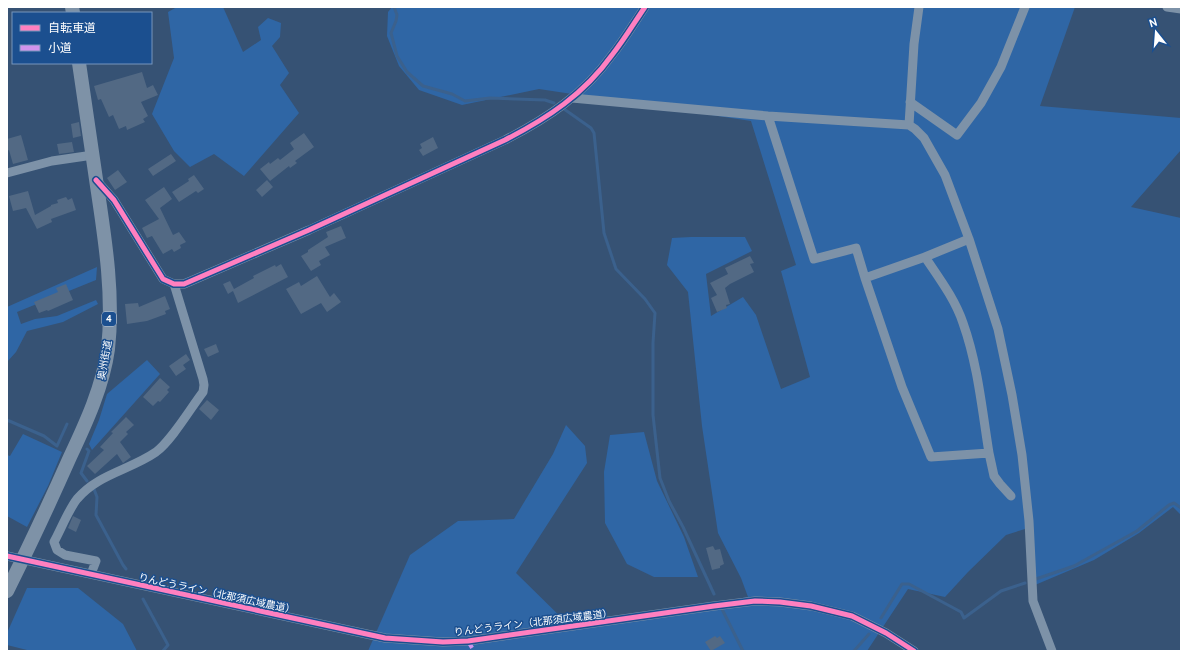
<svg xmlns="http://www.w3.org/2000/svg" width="1188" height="658" font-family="Overpass,'Noto Sans JP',sans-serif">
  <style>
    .green { fill: #2f66a5 }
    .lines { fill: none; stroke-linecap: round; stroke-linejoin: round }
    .stream { stroke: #3b618d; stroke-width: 3 }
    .building { fill: #526984 }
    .minor { stroke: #7d92a8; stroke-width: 9 }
    .highway { stroke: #7e92a7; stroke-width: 14 }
    .quiet { stroke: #d193ec; stroke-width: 4; stroke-dasharray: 8 4; stroke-linecap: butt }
    .cycleway-casing { stroke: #1b4f8f; stroke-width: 8 }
    .cycleway { stroke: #ff80c0; stroke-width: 5 }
    .labels { text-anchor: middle; stroke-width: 3; stroke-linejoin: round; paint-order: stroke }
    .shield { fill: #1b4f8f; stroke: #bbcadd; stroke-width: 1 }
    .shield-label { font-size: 9px; font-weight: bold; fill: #fff }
    .street-label { font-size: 10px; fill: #fff; stroke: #1b4f8f }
  </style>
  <rect width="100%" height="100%" fill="#365274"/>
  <path class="green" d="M177 7H223L243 52 261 40 258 27 268 18 281 23 280 37 272 46 289 73 280 85 299 113 244 176 214 154 190 167 174 151 152 114 174 58 168 12Z
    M392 7H1075L1040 106 1181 118V150L1131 207 1181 218V515L1173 507 1139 533 1094 560 1035 585 1025 529 1006 535 968 572 945 597 908 589 867 651H368L410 555 458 521 514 519 553 454 566 425 585 446 587 463 516 573 574 630 748 597 741 578 718 533 702 426 688 292 667 265 672 238 691 237H745L752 251 706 274 711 316 743 297 756 315 781 389 810 377 781 271 796 265 751 121 539 89 462 105 419 90 399 66 387 36 388 12Z
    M97 267 96 280 17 312 21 324 35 319 57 316 96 300 98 304 63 322 27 331 16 352 7 362V307Z
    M147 360 160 374 92 450 89 444 99 420 107 394Z
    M644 432 657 481 684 537 698 577H654L627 564 605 523 604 472 610 435Z
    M23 434 62 452 48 486 27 527 7 516V455L10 456Z
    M27 588H78L123 624 137 651H31L7 645V633Z"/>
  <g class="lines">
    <path class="stream" d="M394 7 397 15 396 21 391 33 397 56 407 72 423 86 452 94 465 101 490 98 545 100 554 103
      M564 109 591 128 594 133 604 233 616 269 645 299 655 313 653 343V415L660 478 669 501 683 527 714 594
      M7 420 44 436 57 446 67 424
      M87 481 81 473 89 451 87 449
      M94 489 97 497 96 515 123 565 126 569
      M1036 579 1074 566 1137 531 1169 505 1174 503 1181 508
      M143 599 168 645 163 651
      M721 607 743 651
      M881 618 902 584H909L961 612 964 618 1001 591 1025 583
      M854 651 869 634"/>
  </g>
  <path class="building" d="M142 72 147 88 153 85 158 95 141 102 148 116 143 119 145 122 127 130 126 126 119 129 113 115 109 117 101 99 98 100 94 86Z
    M79 122 81 136 73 138 71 124Z
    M304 133 314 147 295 161 297 163 290 168 289 166 270 181 260 169 269 162 270 164 278 158 280 160 294 149 290 143Z
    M21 135 28 160 13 164 9 150 7 151V139Z
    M433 137 438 148 423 156 419 150 422 148 420 144Z
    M72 142 74 152 59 154 57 144Z
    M171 154 176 161 153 176 148 169Z
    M118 170 127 182 115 190 107 178Z
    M194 175 204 189 198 193 196 191 179 202 172 192 189 181 188 179Z
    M267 180 273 187 262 197 256 190Z
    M164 187 172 199 160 208 173 235 179 232 186 242 180 245 181 248 174 252 172 249 163 254 152 236 147 238 142 228 159 219 145 200Z
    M28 191 35 215 51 206V205L58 203 57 200 66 197 68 200 72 198 76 210 51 219 52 222 37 229 26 208 13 211 9 196Z
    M341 226 346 238 325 247 330 255 319 261 321 265 311 271 301 256 308 252V250L328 237 326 232Z
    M750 256 754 263 750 264 754 272 730 284 725 288 730 304 726 305 727 308 717 312 711 298 717 295 710 283 728 274 725 268Z
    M281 264 288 277 238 303 233 291 228 294 223 284 230 281 234 289 254 278 253 276 275 265 276 267Z
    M317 276 330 297 334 293 341 302 327 312 321 303 301 314 286 289 299 282 301 286Z
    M66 284 73 300 48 311 47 310 39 313 34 302 58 292 56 288Z
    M165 296 170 309 165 311 166 314 147 321 127 324 125 304 138 303 139 307Z
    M216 344 219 352 208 357 204 349Z
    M186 354 190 360 183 365 186 369 176 376 169 366Z
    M160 378 170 387 167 390 169 392 160 402 158 401 153 406 143 397Z
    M207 400 219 410 211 420 199 409Z
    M126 417 134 425 126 432 128 434 120 442 131 457 123 463 117 454 95 474 87 466 104 450 100 447 113 433 111 432Z
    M73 516 81 520 76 532 68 528Z
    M713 546 715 550 720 549 724 564 720 566V568L712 570 706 548Z
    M715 636 717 638 720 636 725 643 711 651 705 642Z"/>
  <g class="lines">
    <path class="minor" d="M919 7 914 44 909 125 915 129 924 138 945 175 969 239 998 329 1012 395 1022 455 1029 521 1033 601 1052 651
      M1167 7 1181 9
      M572 98 768 116 909 125
      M910 102 957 135 981 103 1001 67 1025 7
      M768 116 814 259 856 248 865 278
      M7 173 52 161 93 155
      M97 181 114 200 163 279 174 284H184L309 230 505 140C548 118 584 94 612 55 624 40 634 23 645 7
      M925 257C939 278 955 299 963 323 978 365 982 410 989 453L931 457 902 387 865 278Z
      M925 257 969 239
      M989 453 994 476 1000 484 1011 496
      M7 556 385 638 443 642 468 641 714 606 755 601 780 602 811 606 852 616 886 633 914 651
      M91 574 96 561 65 555 57 550 54 542C61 529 69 509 77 499 98 474 130 470 156 452 172 440 190 409 203 392L204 385 203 379 174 284"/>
    <path class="highway" d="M72 7 73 13
      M7 591C29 547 50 502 70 457 86 423 103 386 108 349 114 295 105 239 97 186 91 145 85 104 79 63"/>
    <path class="quiet" d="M468 641 474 651"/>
    <g class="cycleway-casing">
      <path id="cycleway" d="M96 180 114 200 163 279 174 284H184L309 230 505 140C548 118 584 94 612 55 624 40 634 23 645 7
        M7 556 385 638 443 642 468 641 714 606 755 601 780 602 811 606 852 616 886 633 914 651"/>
    </g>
    <use href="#cycleway" class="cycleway"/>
  </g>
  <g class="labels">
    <rect class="shield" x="102" y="312" width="14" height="14" rx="3"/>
    <g class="shield-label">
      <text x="109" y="322">4</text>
    </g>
    <g class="street-label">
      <text transform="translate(104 360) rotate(-80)" y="4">奥州街道</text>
      <text transform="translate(217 593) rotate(12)" y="4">りんどうライン（北那須広域農道）</text>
      <text transform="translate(533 622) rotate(-7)" y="4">りんどうライン（北那須広域農道）</text>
    </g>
  </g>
  <rect width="1188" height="658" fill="none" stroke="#ffffff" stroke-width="16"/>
  <rect x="12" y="12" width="140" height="52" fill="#1b4f8f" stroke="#7695bc"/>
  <rect x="20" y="25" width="20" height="6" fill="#ff80c0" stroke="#7695bc"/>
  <text x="48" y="32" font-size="12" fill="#ffffff">自転車道</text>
  <rect x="20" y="45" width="20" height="6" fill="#d193ec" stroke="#7695bc"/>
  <text x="48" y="52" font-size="12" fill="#ffffff">小道</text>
  <g transform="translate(1156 32) rotate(343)" stroke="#1b4f8f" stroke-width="3" paint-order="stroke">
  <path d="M0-3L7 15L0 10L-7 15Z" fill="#ffffff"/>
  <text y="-6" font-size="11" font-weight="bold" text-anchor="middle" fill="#ffffff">N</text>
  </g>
</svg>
